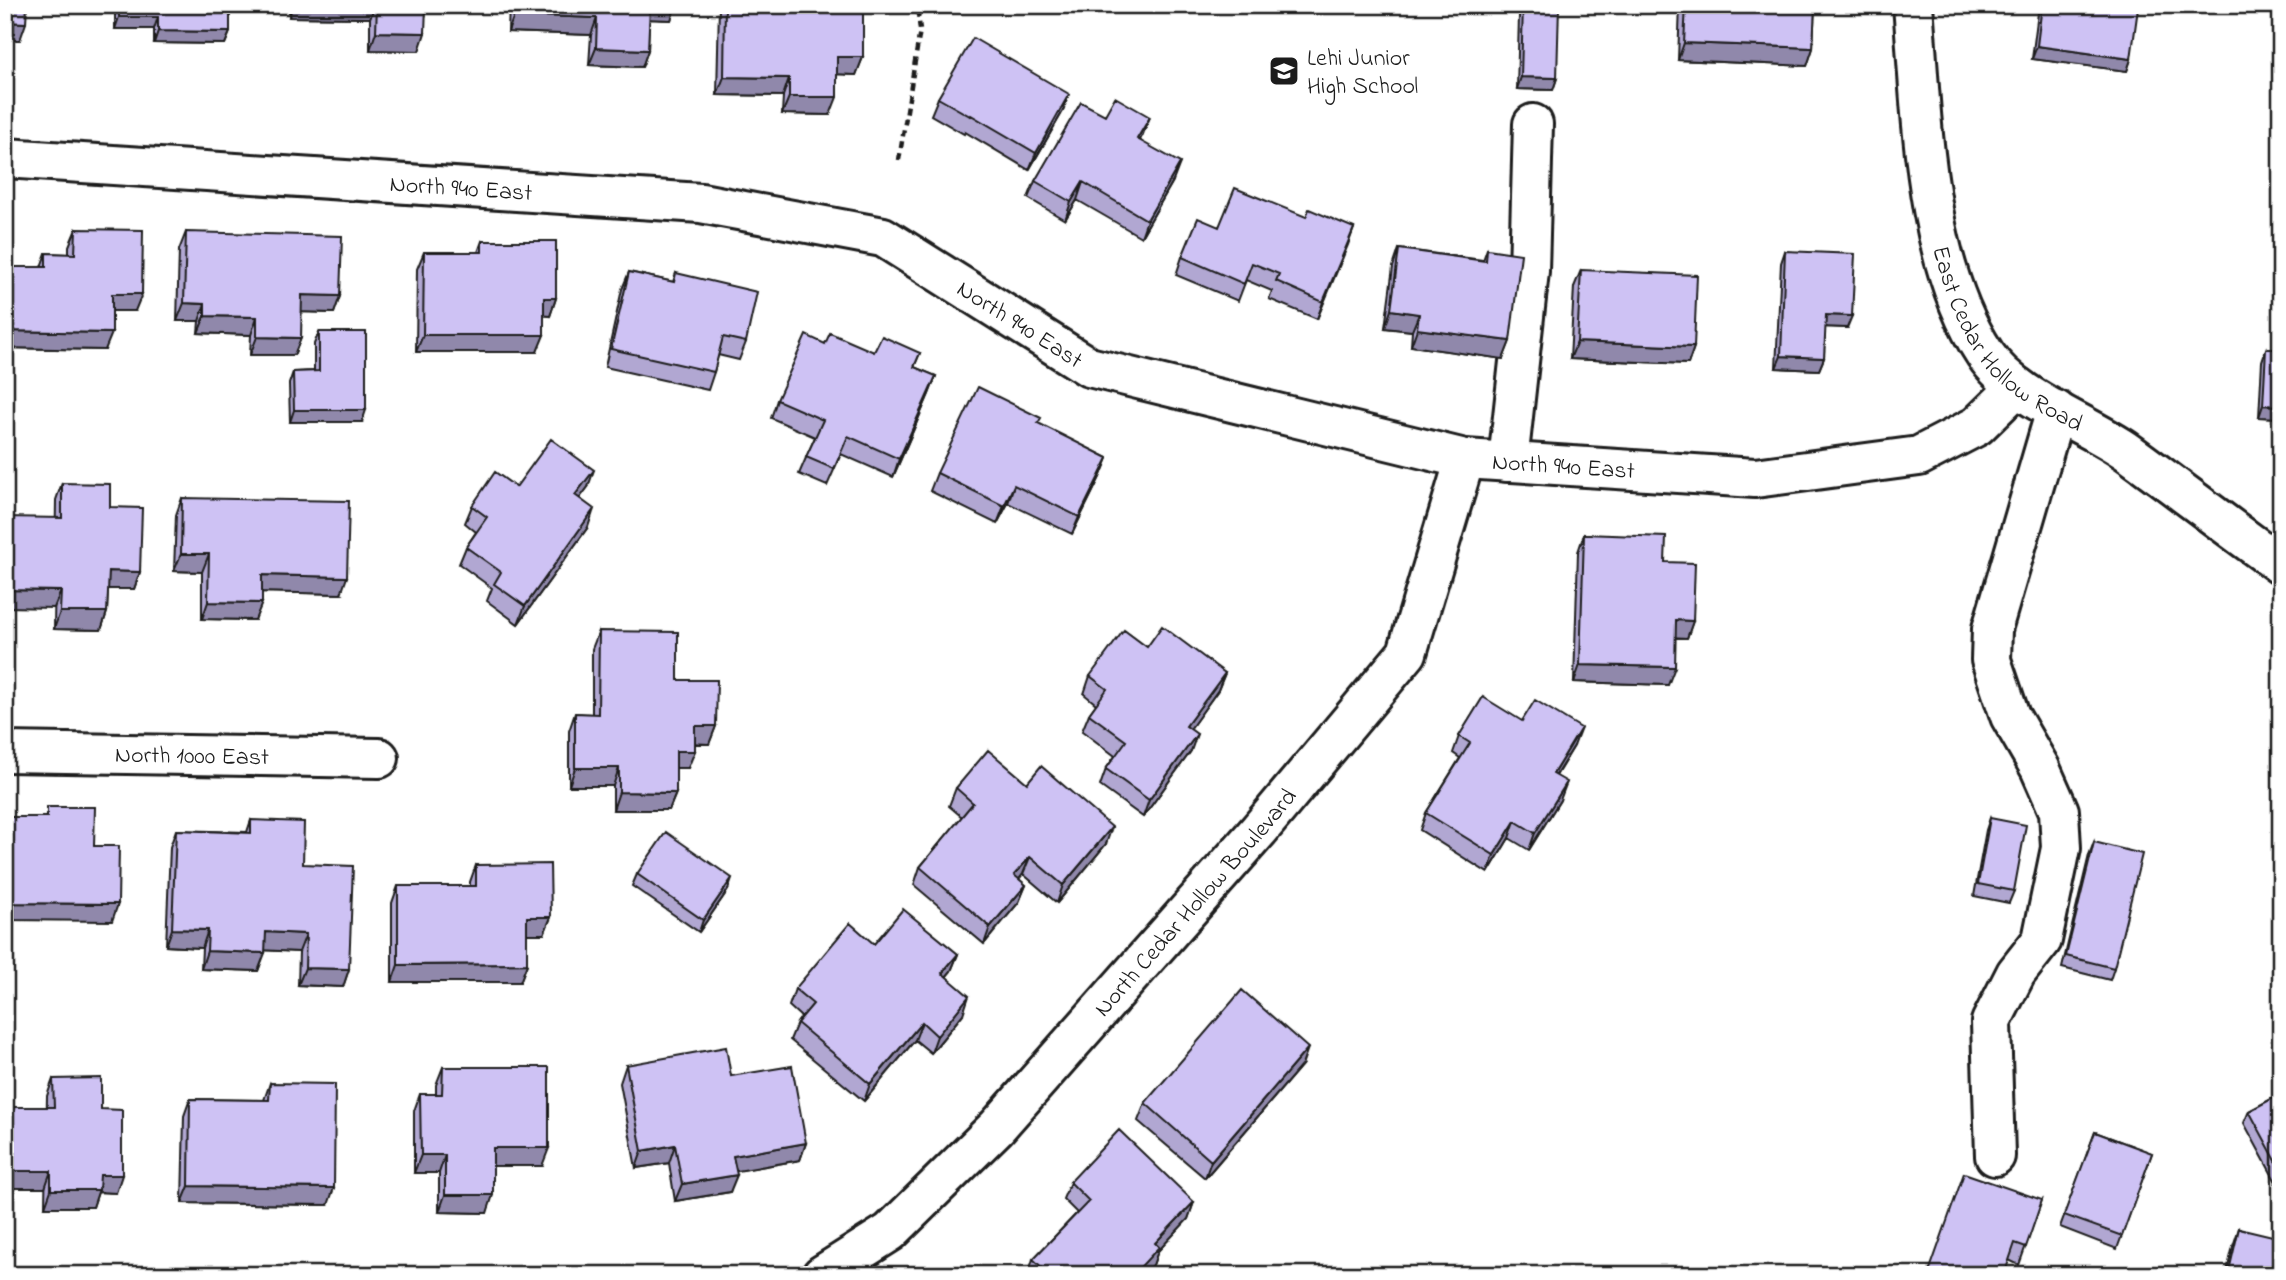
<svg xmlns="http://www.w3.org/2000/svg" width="2286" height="1280" font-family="'Indie Flower',sans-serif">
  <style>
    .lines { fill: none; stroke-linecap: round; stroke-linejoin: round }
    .minor-casing { stroke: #1c1c1c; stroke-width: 44 }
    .path { stroke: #1c1c1c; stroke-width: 4.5; stroke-dasharray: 7 5; stroke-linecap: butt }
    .minor { stroke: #fff; stroke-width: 38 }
    .wall { fill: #b1a7d2; stroke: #1c1c1c; stroke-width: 2 }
    .shaded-wall { fill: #9088ab; stroke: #1c1c1c; stroke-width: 2 }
    .building { fill: #cec2f4; stroke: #1c1c1c; stroke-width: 2 }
    .labels { text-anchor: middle; stroke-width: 7; stroke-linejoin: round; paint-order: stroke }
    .poi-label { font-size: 24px; fill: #1c1c1c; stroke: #fff; text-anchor: start }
    .street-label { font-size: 24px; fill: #1c1c1c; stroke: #fff }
  </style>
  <rect width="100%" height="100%" fill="#fff"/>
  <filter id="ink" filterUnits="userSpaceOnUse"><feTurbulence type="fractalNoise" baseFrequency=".0143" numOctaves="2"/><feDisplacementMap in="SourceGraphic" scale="14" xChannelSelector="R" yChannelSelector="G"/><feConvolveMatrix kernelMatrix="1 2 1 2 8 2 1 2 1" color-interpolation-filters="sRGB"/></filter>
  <g filter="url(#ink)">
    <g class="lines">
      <g class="minor-casing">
        <g id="minor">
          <path id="s1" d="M1913 5C1922 115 1923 260 1985 354 2013 398 2085 422 2128 452 2179 489 2229 528 2281 565"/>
          <path id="s2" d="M5 158 701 203 883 237 1089 367 1465 459 1755 478 1919 456 1977 426 2017 387"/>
          <path d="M1508 462 1529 271 1533 124"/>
          <path id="s3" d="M5 752 379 758"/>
          <path d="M1995 1156 1991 1022 2016 973 2042 940 2061 848 2059 811 2040 768 2010 716 1991 660 1992 629 2056 410"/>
          <path id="s4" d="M822 1275 890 1232 997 1127 1259 830 1407 653 1465 459"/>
        </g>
      </g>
      <path class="path" d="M899 160 920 30 917 5"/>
      <use href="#minor" class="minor"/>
    </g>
    <path class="wall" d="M115 5H230V32L225 44 154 43V29H115Z
      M289 5H443L440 12H426L419 51 370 50V18L289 17Z
      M509 5H676L671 20 649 19 648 50 642 67 589 65 591 35 508 32Z
      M719 5H863V57L856 75 837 74 830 115 782 114 783 96 717 95Z
      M1523 5 1557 78 1553 90 1517 89 1519 16Z
      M1680 5H1815L1813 48 1807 66 1678 60Z
      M2039 5H2120L2131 59 2127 71 2032 59Z
      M938 98 1063 111 1029 170 965 132 964 134 931 115Z
      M1105 115 1143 134 1140 140 1173 181 1141 237 1077 200 1065 220 1028 198 1035 181Z
      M1306 217 1354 228 1317 319 1269 299 1272 291 1246 280 1238 301 1176 275 1182 257 1219 227Z
      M76 229 135 311H112L105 350 5 348V267H41L46 253 69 254V246Z
      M186 232 340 296 334 313 301 312V338L294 355H250L251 335 198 333 199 321H177L179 250Z
      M482 241 556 298 550 316 544 315 537 352H416L417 269 424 252H478Z
      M1399 249 1483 260 1487 249 1510 341 1503 359 1411 346 1412 331 1385 328 1393 267Z
      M1785 251 1847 328 1825 327 1824 358 1819 370 1776 368 1781 263Z
      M1581 270 1694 347 1688 364 1570 359 1574 287Z
      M629 272 673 282 676 273 746 342 739 360 718 355 714 372 708 390 605 367 622 289Z
      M319 332 362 422H290L289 384 293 372 314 371V344Z
      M825 344 874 352 920 353 914 367 936 376 929 394 893 477 841 454 827 486 799 474 815 437 771 418 777 400Z
      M2266 349 2281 418 2259 417 2262 361Z
      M1038 424 1108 458 1101 475 1072 534 1008 503 997 524 930 491 937 473Z
      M62 483 110 507 140 572 134 589H108L107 612 101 630 54 629 56 500Z
      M516 487H588L579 498 588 527 518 624 487 601 492 588 459 564 466 547 476 532 465 523 472 506Z
      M182 498 341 594 262 592 255 620 202 619V572L174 571 176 515Z
      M1584 534 1665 562 1693 621 1687 638H1675L1668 685 1574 682 1578 552Z
      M599 631 678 680 716 726 709 744H695L688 768H676V793L669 810H613V786H569V731L575 713 592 714V649Z
      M1147 647 1225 673 1218 690 1190 729 1191 751 1143 817 1100 786 1106 769 1115 756 1082 731 1089 714 1096 704 1084 694 1090 676Z
      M1522 721 1574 746 1556 776 1560 800 1529 850 1509 838 1488 873 1420 830 1426 813 1460 758 1453 753 1459 736Z
      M1027 783 1106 844 1057 903 1023 874 1019 879 1026 885 1019 902 984 944 914 885 920 867 962 817 949 806 956 788Z
      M1990 818 2014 891 2009 903 1974 896 1986 830Z
      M251 820 303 864 349 969 343 987 298 985 299 952 265 950 258 971 201 969 202 948 166 946 170 847 176 830 247 832Z
      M2094 842 2114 968 2110 980 2062 968 2089 855Z
      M476 865 551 917 544 934H527V964L520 982H392V903L398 886H470V882Z
      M637 874 728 890 699 932 632 886Z
      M874 944 958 954 951 971 946 977 963 1014 931 1053 915 1040 864 1101 790 1040 797 1023 801 1017 789 1006 795 989Z
      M626 1065 731 1076 806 1143 800 1160 736 1171 730 1192 675 1201 669 1163 636 1168 620 1083Z
      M1302 1065 1205 1178 1138 1121 1145 1103Z
      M443 1067 542 1166H493L487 1213 439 1212V1173H414V1111L420 1094H436V1085Z
      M53 1079 101 1109 116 1193 98 1192 93 1207H45L47 1096Z
      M270 1083 328 1205 182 1203 184 1116 190 1099 264 1100Z
      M2281 1094V1179L2276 1182 2244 1123 2249 1111Z
      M2095 1132 2152 1153 2117 1249 2060 1227Z
      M1070 1182 1194 1202 1188 1219 1158 1251 1153 1265 1143 1275H1028L1033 1259 1077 1213 1063 1199Z
      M2042 1200 2019 1265 2009 1260 1928 1275Z
      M2239 1228 2281 1275H2226L2233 1246Z"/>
    <path class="shaded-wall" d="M293 5H375L370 18 289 17Z
      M422 5H443L440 12H420Z
      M649 5H676L671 20 643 19Z
      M514 15 597 18 591 35 508 32Z
      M119 17H158L154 29H115Z
      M5 22 26 23 20 40H5Z
      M158 31 230 32 225 44 154 43Z
      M376 32 425 33 419 51 370 50Z
      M1684 43 1813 48 1807 66 1678 60Z
      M2037 46 2131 59 2127 71 2032 59Z
      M596 48 648 50 642 67 589 65Z
      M837 57H863L856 75 831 74Z
      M724 77 789 78 783 96 717 95Z
      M1521 77 1557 78 1553 90 1517 89Z
      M1069 94 1063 111 1029 170 1036 153Z
      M789 97H837L830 115 782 114Z
      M1150 117 1143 134 1131 156 1137 139Z
      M1180 163 1173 181 1141 237 1147 220Z
      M1083 182 1077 200 1065 220 1071 202Z
      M1354 228 1348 245 1317 319 1323 302Z
      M112 294H142L135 311H106Z
      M302 295 340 296 334 313 296 312Z
      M544 298H556L550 316 537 315Z
      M184 303 205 304 199 321H177Z
      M1391 310 1419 314 1412 331 1385 328Z
      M1826 315 1852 316 1847 328 1821 327Z
      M205 316 257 317 251 335 198 333Z
      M1417 329 1510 341 1503 359 1411 346Z
      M5 331 112 333 105 350 5 348Z
      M423 335H544L537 352H416Z
      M257 337 301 338 294 355H250Z
      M1577 342 1694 347 1688 364 1570 359Z
      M1781 356 1824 358 1819 370 1776 368Z
      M936 376 929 394 893 477 899 459Z
      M2263 405 2281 406V418L2259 417Z
      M294 410H366L362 422H290Z
      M1108 458 1101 475 1072 534 1079 517Z
      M594 470 588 487 569 513 575 495Z
      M1014 485 1008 503 997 524 1004 506Z
      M594 509 588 527 518 624 525 606Z
      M181 554H209L202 572 174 571Z
      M109 571 140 572 134 589H102Z
      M262 575 347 577 341 594 256 592Z
      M5 590 61 591 54 608 5 607Z
      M208 602 262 603 255 620 202 619Z
      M60 612H107L101 630 54 629Z
      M1676 620 1693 621 1687 638 1669 637Z
      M1580 665 1675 667 1668 685 1574 682Z
      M1225 673 1218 690 1180 743 1186 726Z
      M695 726H716L709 744 689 743Z
      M1581 728 1574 746 1546 791 1553 774Z
      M1197 734 1191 751 1143 817 1149 800Z
      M676 751H695L688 768H669Z
      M575 768H619L613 786H569Z
      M1567 782 1560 800 1529 850 1535 833Z
      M619 792 676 793 669 810H613Z
      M1515 821 1509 838 1488 873 1494 855Z
      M1112 827 1106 844 1057 903 1063 885Z
      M1030 857 1023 874 1008 893 1014 875Z
      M732 878 728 890 699 932 703 920Z
      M1026 885 1019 902 984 944 990 927Z
      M5 903 118 904 112 921 5 920Z
      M527 917H551L544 934H520Z
      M172 929 208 930 202 948 166 946Z
      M266 932 306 934 299 952 259 950Z
      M207 951 265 953 258 971 201 969Z
      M958 954 951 971 935 990 942 973Z
      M527 964 520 982H392L398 965Z
      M305 968 349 969 343 987 298 985Z
      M969 996 963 1014 931 1053 937 1036Z
      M922 1022 915 1040 864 1101 870 1084Z
      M1308 1048 1302 1065 1205 1178 1211 1161Z
      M806 1143 800 1160 726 1173 733 1156Z
      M675 1145 669 1163 636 1168 642 1151Z
      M493 1148H549L542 1166H487Z
      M421 1155H445L439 1173H414Z
      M2281 1170V1179L2276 1182Z
      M5 1171H51L45 1188H5Z
      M100 1175H122L116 1193 98 1192 93 1207H45L51 1190Z
      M737 1175 730 1192 675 1201 682 1184Z
      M189 1186 334 1188 328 1205 182 1203Z
      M445 1195H493L487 1213 439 1212Z
      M1194 1202 1188 1219 1158 1251 1153 1265 1143 1275H1133L1155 1243Z"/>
    <path class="building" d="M5 5H27L26 23 5 22Z
      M119 5H230V32L158 31V17H119Z
      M377 5H426L425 33 376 32Z
      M515 5H650L648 50 596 48 597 18 514 15Z
      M725 5H863V57H837V97H789V78L724 77Z
      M1523 5H1559L1557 78 1521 77Z
      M1686 5H1815L1813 48 1684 43Z
      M2042 5H2120L2138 8 2131 59 2037 46Z
      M973 38 1069 94 1036 153 971 115 970 116 938 98Z
      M1115 97 1150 117 1137 139 1180 163 1147 220 1083 182 1071 202 1035 181 1081 102 1105 115Z
      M1235 188 1306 217 1309 209 1354 228 1323 302 1276 281 1279 274 1252 263 1244 284 1182 257 1198 218 1219 227Z
      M76 229 143 230 142 294H112V333L5 331V267H46V253L75 254Z
      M186 232 342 236 340 296 302 295 301 338 257 337V317L205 316V304L184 303Z
      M482 241H556V298H544V335H423L424 252H482Z
      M1399 249 1486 261 1487 249 1521 254 1510 341 1417 329 1419 314 1391 310Z
      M1785 251 1855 254 1852 316 1826 315 1824 358 1781 356Z
      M1581 270 1697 275 1694 347 1577 342Z
      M629 272 674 282 676 273 757 292 746 342 723 337 714 372 611 349Z
      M319 332H366V410H294L293 372 319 371Z
      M830 333 874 352 882 336 920 353 914 367 936 376 899 459 848 436 834 469 806 457 823 420 777 400 806 335 825 344Z
      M2266 349H2281V406L2263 405Z
      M978 387 1041 418 1038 423 1108 458 1079 517 1014 485 1004 506 937 473Z
      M551 439 594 470 575 495 594 509 525 606 494 584 501 572 466 547 487 517 472 506 495 472 516 487Z
      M62 483 110 484V507L142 508 140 572 109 571 107 612H60L61 591 5 590V517L62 518Z
      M182 498 349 501 347 577 262 575V603L208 602 209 554H181Z
      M1584 534 1666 537 1665 562 1695 563 1693 621 1676 620 1675 667 1580 665Z
      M1162 626 1225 673 1186 726 1197 734 1149 800 1106 769 1126 741 1089 714 1107 689 1090 676 1124 630 1147 647Z
      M599 631 678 632V680H717L716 726H695V751H676V793L619 792V768H575V713L598 714Z
      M1483 697 1522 721 1535 700 1581 728 1553 774 1567 782 1535 833 1515 821 1494 855 1426 813 1470 743 1459 736Z
      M988 750 1027 783 1041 766 1112 827 1063 885 1030 857 1014 875 1026 885 990 927 920 867 973 803 956 788Z
      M47 807H95L94 846H119L118 904 5 903V817H47Z
      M1990 818 2026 825 2014 891 1978 884Z
      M251 820 304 822 303 864 353 866 349 969 305 968 306 934 266 932 265 953 207 951 208 930 172 929 176 830 251 833Z
      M666 832 732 878 703 920 637 874Z
      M2094 842 2142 854 2114 968 2066 956Z
      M550 864 551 917H527V964L398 965V886H476V865Z
      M903 909 958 954 942 973 969 996 937 1036 922 1022 870 1084 797 1023 813 1004 795 989 850 923 874 944Z
      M1242 990 1308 1048 1211 1161 1145 1103Z
      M726 1047 731 1076 792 1066 806 1143 733 1156 737 1175 682 1184 675 1145 642 1151 626 1065Z
      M443 1067H549V1148H493V1195H445V1155H421L420 1094H442Z
      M101 1078V1109L122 1110V1175H100L99 1190H51V1171H5V1107H54L53 1079Z
      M270 1083 335 1084 334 1188 189 1186 190 1099 269 1100Z
      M2281 1094V1170L2249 1111Z
      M1119 1130 1194 1202 1155 1243 1159 1247 1133 1275H1050L1033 1259 1089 1201 1070 1182Z
      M2095 1132 2152 1153 2122 1236 2064 1215Z
      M1964 1173 2042 1200 2026 1247 2015 1243 2004 1275H1928Z
      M2239 1228 2281 1238V1275H2228Z"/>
  </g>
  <defs>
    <g id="school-square" transform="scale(1.575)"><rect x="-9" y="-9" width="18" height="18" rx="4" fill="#1c1c1c" stroke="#fff"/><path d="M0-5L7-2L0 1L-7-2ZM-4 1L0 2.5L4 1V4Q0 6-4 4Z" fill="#fff"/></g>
  </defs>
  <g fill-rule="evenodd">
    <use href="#school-square" x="1284" y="71"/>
  </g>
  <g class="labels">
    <g class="poi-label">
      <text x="1307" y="65">Lehi Junior<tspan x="1307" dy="28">High School</tspan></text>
    </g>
    <g class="street-label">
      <text dy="8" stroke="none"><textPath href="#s2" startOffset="457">North 940 East</textPath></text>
      <text dy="8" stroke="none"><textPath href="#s2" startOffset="1045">North 940 East</textPath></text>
      <text dy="8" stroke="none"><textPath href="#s1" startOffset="362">East Cedar Hollow Road</textPath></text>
      <text dy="8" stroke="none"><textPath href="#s2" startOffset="1612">North 940 East</textPath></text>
      <text dy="8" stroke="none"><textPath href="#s3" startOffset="187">North 1000 East</textPath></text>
      <text dy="8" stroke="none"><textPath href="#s4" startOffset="530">North Cedar Hollow Boulevard</textPath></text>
    </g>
  </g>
  <rect width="2286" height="1280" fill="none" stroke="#fff" stroke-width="28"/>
  <rect x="14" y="14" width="2258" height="1252" fill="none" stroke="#1c1c1c" stroke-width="2.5" filter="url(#ink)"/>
</svg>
